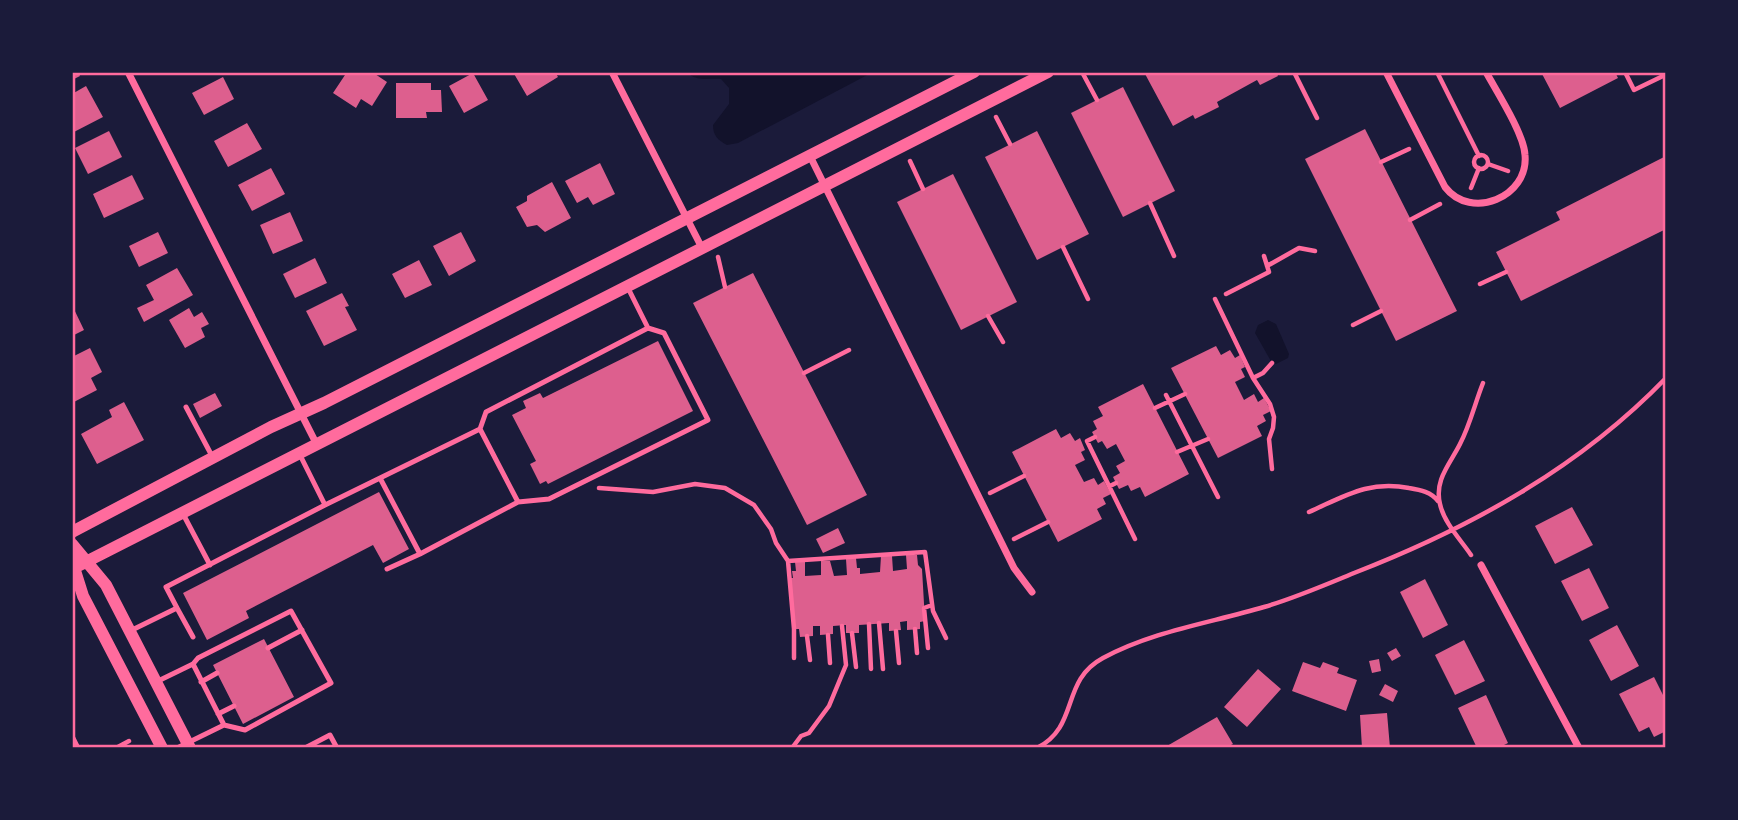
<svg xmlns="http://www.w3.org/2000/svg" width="1738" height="820" font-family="Inter,sans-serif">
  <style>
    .water { fill: #12122b }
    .building { fill: #dd5f8e }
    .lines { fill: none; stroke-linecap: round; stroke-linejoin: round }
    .path { stroke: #ff6b9d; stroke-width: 4.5 }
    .service { stroke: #ff6b9d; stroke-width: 5 }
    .minor { stroke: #ff6b9d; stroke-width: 7 }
    .tertiary { stroke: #ff6b9d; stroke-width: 12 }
    .neatline { fill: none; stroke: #ff6b9d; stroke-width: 2.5 }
  </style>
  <rect width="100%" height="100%" fill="#1b1b3a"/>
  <path class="water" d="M687 72H873L738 143 727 145C718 140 713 136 713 125L729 104V88L721 79C709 78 696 82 687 72Z
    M1268 320 1276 324 1289 354 1288 358 1276 364 1272 363 1255 333 1258 325Z"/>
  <path class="building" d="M72 72H78L80 76 72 80Z
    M347 72H372L387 82 372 106 361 99 356 108 333 93Z
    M513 72H555L558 77 527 96Z
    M1144 72H1276L1278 76 1260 85 1257 80 1217 102 1219 107 1195 119 1193 115 1173 126Z
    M1541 72H1615L1618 78 1560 108Z
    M473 73 488 100 464 113 449 86Z
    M223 77 234 99 204 115 192 93Z
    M396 83H431V90H441L442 112H426L427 118H396Z
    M86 86 103 117 72 133V94Z
    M1123 87 1175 191 1123 217 1071 113Z
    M247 123 262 149 228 167 214 141Z
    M1365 129 1457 311 1396 341 1305 159Z
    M109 131 122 157 88 174 75 148Z
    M1037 131 1089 234 1037 260 985 157Z
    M1666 156V229L1521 301 1496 252 1560 220 1556 212Z
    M600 163 615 194 593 205 588 197 577 203 565 181Z
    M271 168 285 194 252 211 238 185Z
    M953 174 1017 302 961 330 897 202Z
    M132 175 144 199 104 218 93 194Z
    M552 182 571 218 545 232 537 225 527 227 516 207 527 201V196Z
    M290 212 303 241 273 254 260 225Z
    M158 232 168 253 139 267 129 246Z
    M461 232 476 261 449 276 433 246Z
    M315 258 327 283 295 298 283 274Z
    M419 260 432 285 405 298 392 274Z
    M177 268 193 295 144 322 137 308 154 300 146 285Z
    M753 273 867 495 807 525 693 303Z
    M342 293 349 306 345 307 357 330 324 346 306 311Z
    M72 305 84 330 72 336Z
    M189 308 194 317 202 312 209 324 201 328 205 337 185 348 169 320Z
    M658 341 693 411 548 484 546 481 540 484 530 464 536 461 512 415 526 408 523 401 540 393 543 398Z
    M1216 346 1221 355 1230 350 1235 358 1240 355 1245 367 1241 369 1245 377 1235 382 1244 400 1254 394 1258 402 1264 398 1271 411 1263 415 1266 421 1257 426 1262 436 1218 458 1171 368Z
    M90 348 102 372 91 378 97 390 72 403V357Z
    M1143 384 1189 474 1145 497 1140 487 1131 491 1128 485 1119 489 1113 477 1120 473 1116 466 1125 461 1116 444 1107 449 1102 441 1098 443 1092 432 1097 429 1093 421 1103 416 1098 407Z
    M215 393 222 406 200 418 193 404Z
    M124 402 144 440 97 464 81 434 112 417 109 410Z
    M1056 429 1061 438 1070 433 1075 441 1080 438 1085 450 1081 452 1085 460 1075 465 1084 482 1094 478 1098 485 1104 481 1111 494 1103 498 1106 504 1097 509 1102 519 1058 542 1012 452Z
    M379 492 409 549 383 563 373 545 246 611 249 618 207 640 183 593Z
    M1572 507 1593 545 1555 564 1535 526Z
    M838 528 845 543 823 553 816 539Z
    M906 555H917L918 565 922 569 925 621 920 622V629L907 630V621L900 622 901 630 889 631V623L859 625V633H846V625L833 626V634L820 635V626H813V636L800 637 799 629H794L791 578H793L792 571H796L795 562H805V576L821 575V561H830L834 576 847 575 846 559 856 558 857 568H860V574L880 572 881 556H892L893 571 907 569Z
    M1589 568 1609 608 1582 621 1561 581Z
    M1425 579 1448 625 1423 638 1400 592Z
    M1617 625 1639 666 1611 681 1589 640Z
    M264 639 294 697 243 724 213 665Z
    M1464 640 1485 681 1455 695 1435 655Z
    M1396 648 1401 656 1392 661 1387 653Z
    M1379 659 1381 671 1372 673 1369 661Z
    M1303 662 1320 668 1323 662 1339 668 1337 673 1357 680 1346 711 1292 691Z
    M1258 669 1281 689 1247 727 1224 707Z
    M1654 677 1666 701V731L1654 737 1649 727 1639 732 1619 694Z
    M1385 684 1398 691 1393 702 1379 695Z
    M1486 695 1508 743 1498 748H1477L1458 708Z
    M1387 713 1390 748H1362L1360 715Z
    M1217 717 1233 744 1225 748H1168L1167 746Z"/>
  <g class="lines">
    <path class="path" d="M1082 72 1097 100
      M1294 72 1317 118
      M1437 72 1479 156
      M1625 72 1634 90 1663 76
      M996 117 1010 144
      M1474 162a7 7 0 1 1 14 0a7 7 0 1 1-14 0Z
      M910 161 923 189
      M1381 162 1409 149
      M1488 164 1508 171
      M1471 188 1479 168
      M1150 203 1174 256
      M1410 220 1440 204
      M1063 247 1088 299
      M718 257 725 287
      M1267 266 1299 248 1315 251
      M1480 284 1506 272
      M1226 294 1269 272 1264 256
      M1215 299 1253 378
      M988 316 1003 342
      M1353 325 1381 311
      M1272 363 1263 373 1253 378 1270 404 1274 417 1273 428 1269 439 1272 469
      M804 373 849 350
      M1166 395 1218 497
      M1155 408 1185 394
      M1095 437 1087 441 1135 539
      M1177 452 1208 439
      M1110 486 1116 483
      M599 488 653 492 695 484 725 488 754 505 771 529 776 543 788 561
      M990 493 1024 476
      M1309 512C1345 496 1369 480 1409 488 1421 490 1431 492 1438 501
      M1014 539 1048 522
      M1471 555C1461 540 1444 523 1440 504 1434 480 1450 464 1460 444 1470 425 1475 403 1483 383
      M879 623 883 669
      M869 624 871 669
      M915 629 917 653
      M896 631 899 663
      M852 633 856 667
      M828 635 830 663
      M807 636 810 660
      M928 648 924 608 932 605
      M794 658V629L788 561 925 552 933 611 946 638
      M116 748 129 741
      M792 748 801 736 809 733 829 706 846 665 842 626
      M1037 748C1080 726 1060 681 1103 658 1153 631 1210 623 1264 607 1295 598 1325 585 1354 573 1470 528 1579 468 1666 378"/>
    <path class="service" d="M186 407 212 456
      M380 478 420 554 518 502 480 429
      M518 502 549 499 708 420 664 333 648 328
      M325 505 480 429 486 412 648 328 627 286
      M182 512 210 565
      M387 569 420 554
      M177 608 193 637
      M132 630 177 608 166 587 325 505 300 455
      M268 648 302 630
      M193 664 198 658 291 611 331 683 245 730 224 725
      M156 682 193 664 224 725 177 748
      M201 682 217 673
      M218 714 234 706
      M72 736 78 748
      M305 748 330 735 337 748"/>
    <path class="minor" d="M128 72 316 443
      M612 72 702 248
      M1386 72 1445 187C1471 221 1529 197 1525 155 1524 134 1497 92 1486 72
      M810 156 1014 568 1032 592
      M1481 565 1579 748"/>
    <path class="tertiary" d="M72 532 271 427 324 403 974 72
      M72 544 106 585 190 748
      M72 561 83 596 162 748
      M72 569 1048 72"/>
  </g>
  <rect width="1738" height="820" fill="none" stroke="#1b1b3a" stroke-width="147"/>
  <rect x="74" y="74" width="1590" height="672" class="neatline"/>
</svg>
